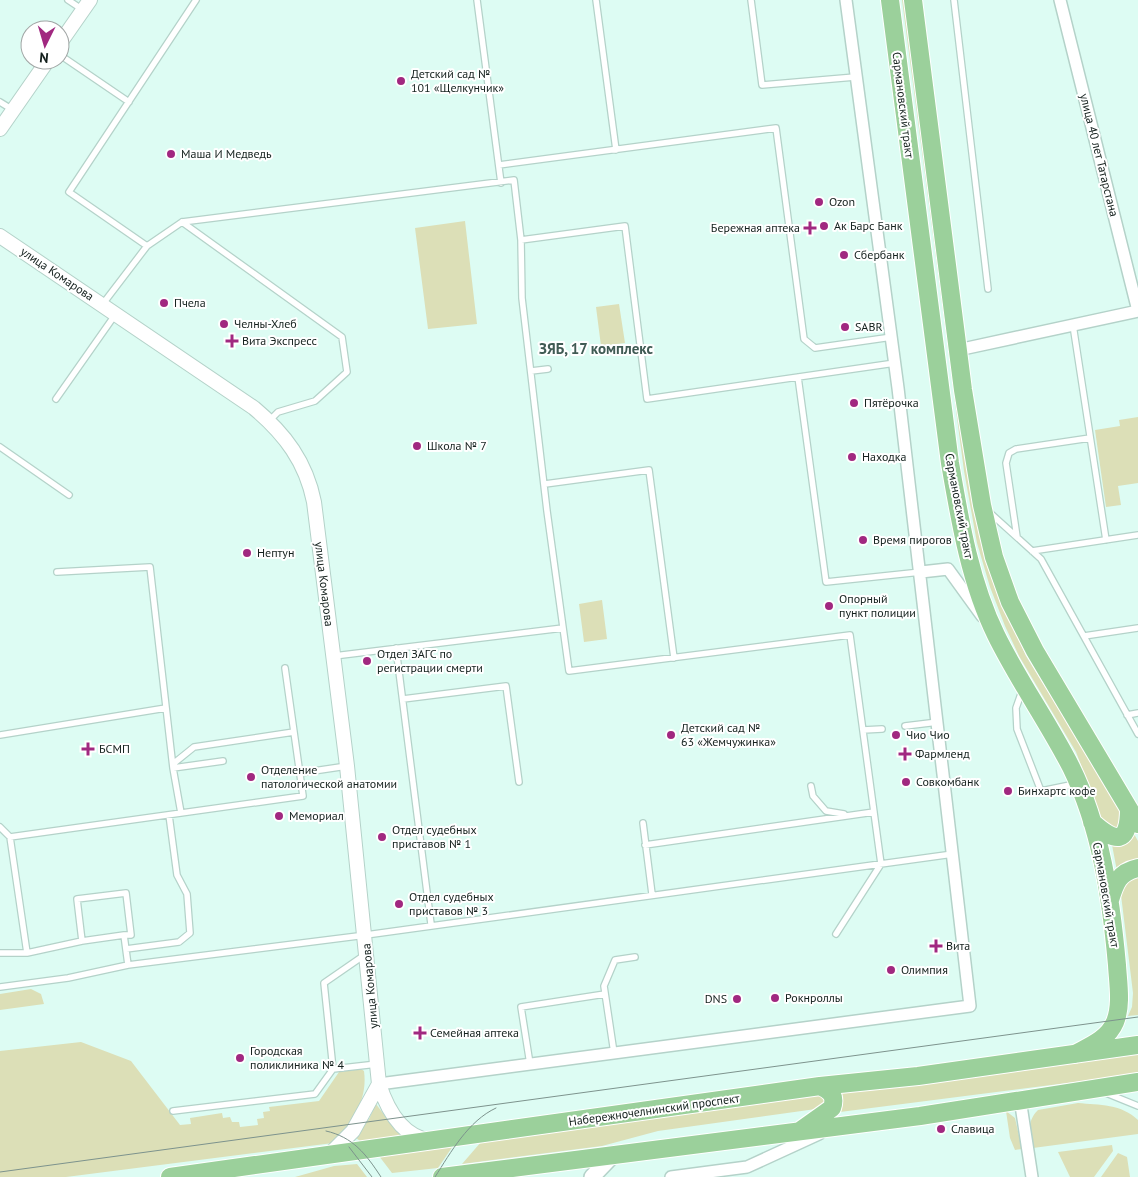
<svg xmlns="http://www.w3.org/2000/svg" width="1138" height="1177" font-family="'PT Sans',sans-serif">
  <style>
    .green { fill: #dcdfb7 }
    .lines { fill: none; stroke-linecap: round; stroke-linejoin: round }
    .service-casing { stroke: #b4d2c9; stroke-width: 8 }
    .minor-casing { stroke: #b4d2c9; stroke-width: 14 }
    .tertiary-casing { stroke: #b4d2c9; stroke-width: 16 }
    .secondary-casing { stroke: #b4d2c9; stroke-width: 18 }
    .primary-casing { stroke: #fff; stroke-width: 20 }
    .service { stroke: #fff; stroke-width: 5.5 }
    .minor { stroke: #fff; stroke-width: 11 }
    .tertiary { stroke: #fff; stroke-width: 14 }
    .secondary { stroke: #fff; stroke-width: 15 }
    .primary { stroke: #9bd09b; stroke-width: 18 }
    .tram { stroke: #7d938d; stroke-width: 1 }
    .poi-dot { fill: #a12880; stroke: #fff; stroke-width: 2 }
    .labels { text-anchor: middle; stroke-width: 4; stroke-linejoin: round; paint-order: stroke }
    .poi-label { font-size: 12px; fill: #14201d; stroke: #fff; text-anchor: start }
    .street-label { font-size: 12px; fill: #14201d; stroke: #fff }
    .quarter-label { font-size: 15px; font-weight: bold; fill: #405b54; stroke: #fff }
  </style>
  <rect width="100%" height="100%" fill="#ddfcf3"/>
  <path class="green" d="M902 0H908L996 589 1026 656 1126 819 1119 829 1105 827 1076 752 1019 656 1005 626 990 587 977 543 964 471Z
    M465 221 477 324 428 329 415 228Z
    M619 304 625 343 601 346 596 307Z
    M1138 417V483L1118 486 1121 505 1106 507 1095 430 1120 426 1119 420Z
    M602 600 607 639 584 642 579 604Z
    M1134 834 1138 841V862L1117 871 1112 845H1123Z
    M1133 877H1138V1015L1128 1016 1132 1007 1133 993 1121 895 1123 887Z
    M31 989 41 994 44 1004 0 1010V994Z
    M81 1042 131 1061 180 1125 191 1124 190 1118 222 1113 223 1118 230 1117 232 1122H239L240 1127 258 1125 257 1119 264 1118 263 1112 270 1111 269 1107 319 1101 339 1072 361 1069 364 1071C368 1100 352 1123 333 1143L66 1177H0V1051Z
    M1138 1053V1074L840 1112 842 1105 839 1093Z
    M821 1095 827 1100 823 1108 658 1131 602 1146 462 1164 481 1142Z
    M1078 1103C1099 1105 1122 1104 1138 1120V1134L1033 1148C1030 1133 1026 1122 1038 1110Z
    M376 1104 394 1128 405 1136 360 1141 355 1137 369 1119Z
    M1006 1111 1015 1118 1022 1149 1015 1150 1010 1138Z
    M1112 1145 1113 1151 1094 1177H1070L1058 1152Z
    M453 1146 438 1168 392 1173 379 1156Z
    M1118 1153 1127 1157 1130 1177H1101Z
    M357 1164 367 1177H295L334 1166Z"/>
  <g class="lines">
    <g class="service-casing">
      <path id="service" d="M68 0 83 10
        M477 0 501 183
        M596 0 616 150
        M751 0 762 85 855 77
        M954 0 988 289
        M60 55 129 102
        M0 102 13 110
        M499 165 776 128 804 339 815 348 892 337
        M182 222 342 337 347 372 315 401 278 412 269 421
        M521 240 522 298 547 511 569 671 850 635 881 864 836 934
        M147 246 182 222 514 180 521 240 625 226 647 399 895 363
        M102 305 147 246 69 192 196 0
        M1073 325 1106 540
        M531 371 548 369
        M798 377 826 582 921 572
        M56 399 115 315
        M0 447 69 495
        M545 484 649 470 674 658
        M989 512 1041 559 1138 734
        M1017 537 1006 463 1009 453 1016 449 1090 438
        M1032 551 1138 535
        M57 572 150 567 173 768 181 813
        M1084 636 1138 628
        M396 648 431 924
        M334 656 563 628
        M285 668 294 732
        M1022 691 1016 708 1017 729 1041 791 1075 784
        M403 699 506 686 519 782
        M1127 715 1138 713
        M905 726 938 722
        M863 730 882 729
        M0 735 166 708
        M173 768 223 761
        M300 773 347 766
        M811 786 813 796 826 811 844 814
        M643 823 652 894
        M0 827 10 837 27 953 82 941 124 935 128 965
        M10 837 303 796 294 732 194 747 173 764
        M645 845 874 812
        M82 941 77 899 126 893 131 935H124
        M126 949 179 942 190 933 187 894 177 875 169 815
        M0 953H27
        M0 987 68 978 128 965 366 935 953 854
        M614 1053 604 986 615 960 635 957
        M530 1064 521 1007 605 994
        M333 1069 324 983 366 954
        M1106 1093 1138 1106
        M173 1111 315 1094 333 1069 377 1064"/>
    </g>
    <g class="minor-casing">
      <path id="minor" d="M1060 0 1138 311
        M958 350 1138 311
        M921 572 948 569 982 616
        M379 1084 970 1006 898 388 846 0
        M1020 1099 1032 1177
        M671 1177 747 1167 819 1134"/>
    </g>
    <g class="tertiary-casing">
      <path id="tertiary" d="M60 43 90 0
        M0 129 48 60
        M0 236 254 408C285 434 306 462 314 502L347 766 379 1084C387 1109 402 1137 431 1141
        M328 1156 353 1131 379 1084"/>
    </g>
    <g class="secondary-casing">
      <path id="secondary" d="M592 1177 614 1154"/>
    </g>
    <g class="primary-casing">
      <path id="primary" d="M890 0 950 463C960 521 970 582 996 635 1018 680 1048 722 1071 767 1101 828 1111 898 1117 965 1118 983 1122 1005 1115 1022 1108 1039 1090 1046 1075 1054
        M913 0 963 390 982 505 994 557 1010 602 1035 651 1138 824
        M1092 822C1115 843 1129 845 1129 809
        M1110 900C1115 883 1119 872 1138 868
        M801 1130 832 1108C836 1096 831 1091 820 1086
        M170 1177 820 1086 918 1076 1138 1045
        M442 1177 920 1116 1138 1082"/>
    </g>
    <use href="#service" class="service"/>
    <use href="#minor" class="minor"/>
    <use href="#tertiary" class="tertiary"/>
    <use href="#secondary" class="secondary"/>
    <use href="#primary" class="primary"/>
    <path class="tram" d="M326 1131C353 1137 366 1154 381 1177
      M349 1147 372 1177
      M0 1172 1138 1017
      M435 1177C451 1152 468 1121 496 1108"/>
  </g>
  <g class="poi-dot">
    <circle cx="401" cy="81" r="5"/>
    <circle cx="171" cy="154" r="5"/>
    <circle cx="819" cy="202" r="5"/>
    <circle cx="824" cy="226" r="5"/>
    <path d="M807.5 220.5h5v5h5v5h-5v5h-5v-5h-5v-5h5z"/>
    <circle cx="844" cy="255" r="5"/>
    <circle cx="164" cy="303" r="5"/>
    <circle cx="224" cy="324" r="5"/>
    <circle cx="845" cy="327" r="5"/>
    <path d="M229.5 333.5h5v5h5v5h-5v5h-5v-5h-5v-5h5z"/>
    <circle cx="854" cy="403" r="5"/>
    <circle cx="417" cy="446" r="5"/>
    <circle cx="852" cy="457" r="5"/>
    <circle cx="863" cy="540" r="5"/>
    <circle cx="247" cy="553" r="5"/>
    <circle cx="829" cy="606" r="5"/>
    <circle cx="367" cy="661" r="5"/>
    <circle cx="671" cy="735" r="5"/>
    <circle cx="896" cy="735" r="5"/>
    <path d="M85.5 741.5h5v5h5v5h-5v5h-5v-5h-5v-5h5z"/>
    <path d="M902.5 746.5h5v5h5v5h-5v5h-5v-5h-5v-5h5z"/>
    <circle cx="251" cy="777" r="5"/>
    <circle cx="906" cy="782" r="5"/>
    <circle cx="1008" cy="791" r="5"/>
    <circle cx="279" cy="816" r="5"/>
    <circle cx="382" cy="837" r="5"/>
    <circle cx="399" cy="904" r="5"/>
    <path d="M933.5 938.5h5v5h5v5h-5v5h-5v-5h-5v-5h5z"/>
    <circle cx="891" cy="970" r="5"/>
    <circle cx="775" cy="998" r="5"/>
    <circle cx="737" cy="999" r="5"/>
    <path d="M417.5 1025.5h5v5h5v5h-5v5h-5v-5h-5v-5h5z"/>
    <circle cx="240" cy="1058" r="5"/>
    <circle cx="941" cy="1129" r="5"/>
  </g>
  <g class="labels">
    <g class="poi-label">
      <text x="411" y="78">Детский сад №<tspan x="411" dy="14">101 «Щелкунчик»</tspan></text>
      <text x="181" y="158">Маша И Медведь</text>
      <text x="829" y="206">Ozon</text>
      <text x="834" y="230">Ак Барс Банк</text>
      <text x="800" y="232" text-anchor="end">Бережная аптека</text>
      <text x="854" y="259">Сбербанк</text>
      <text x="174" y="307">Пчела</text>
      <text x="234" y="328">Челны-Хлеб</text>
      <text x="855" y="331">SABR</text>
      <text x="242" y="345">Вита Экспресс</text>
      <text x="864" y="407">Пятёрочка</text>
      <text x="427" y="450">Школа № 7</text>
      <text x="862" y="461">Находка</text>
      <text x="873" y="544">Время пирогов</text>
      <text x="257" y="557">Нептун</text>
      <text x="839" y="603">Опорный<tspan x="839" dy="14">пункт полиции</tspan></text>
      <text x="377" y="658">Отдел ЗАГС по<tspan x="377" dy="14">регистрации смерти</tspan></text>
      <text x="681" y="732">Детский сад №<tspan x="681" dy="14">63 «Жемчужинка»</tspan></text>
      <text x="906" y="739">Чио Чио</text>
      <text x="99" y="753">БСМП</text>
      <text x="915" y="758">Фармленд</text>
      <text x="261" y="774">Отделение<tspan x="261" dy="14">патологической анатомии</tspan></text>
      <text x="916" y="786">Совкомбанк</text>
      <text x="1018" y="795">Бинхартс кофе</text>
      <text x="289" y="820">Мемориал</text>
      <text x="392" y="834">Отдел судебных<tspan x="392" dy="14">приставов № 1</tspan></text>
      <text x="409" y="901">Отдел судебных<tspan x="409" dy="14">приставов № 3</tspan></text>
      <text x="946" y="950">Вита</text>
      <text x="901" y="974">Олимпия</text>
      <text x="785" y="1002">Рокнроллы</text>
      <text x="727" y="1003" text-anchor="end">DNS</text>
      <text x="430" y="1037">Семейная аптека</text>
      <text x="250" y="1055">Городская<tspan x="250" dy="14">поликлиника № 4</tspan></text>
      <text x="951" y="1133">Славица</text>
    </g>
    <g class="street-label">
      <text transform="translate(903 105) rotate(83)" y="4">Сармановский тракт</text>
      <text transform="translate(1099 155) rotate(76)" y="4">улица 40 лет Татарстана</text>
      <text transform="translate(57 274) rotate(34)" y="4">улица Комарова</text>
      <text transform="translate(959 506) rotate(79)" y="4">Сармановский тракт</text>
      <text transform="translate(324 584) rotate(83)" y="4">улица Комарова</text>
      <text transform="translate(1106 895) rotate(80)" y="4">Сармановский тракт</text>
      <text transform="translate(370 986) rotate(-95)" y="4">улица Комарова</text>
      <text transform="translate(654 1110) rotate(-8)" y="4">Набережночелнинский проспект</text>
    </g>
    <g class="quarter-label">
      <text x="596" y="354">ЗЯБ, 17 комплекс</text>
    </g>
  </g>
  <g transform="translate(45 45) rotate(185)"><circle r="24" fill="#ffffff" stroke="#a1a6a5"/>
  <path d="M0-4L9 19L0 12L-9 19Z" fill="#a12880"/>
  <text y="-8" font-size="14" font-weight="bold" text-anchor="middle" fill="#14201d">N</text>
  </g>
</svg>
